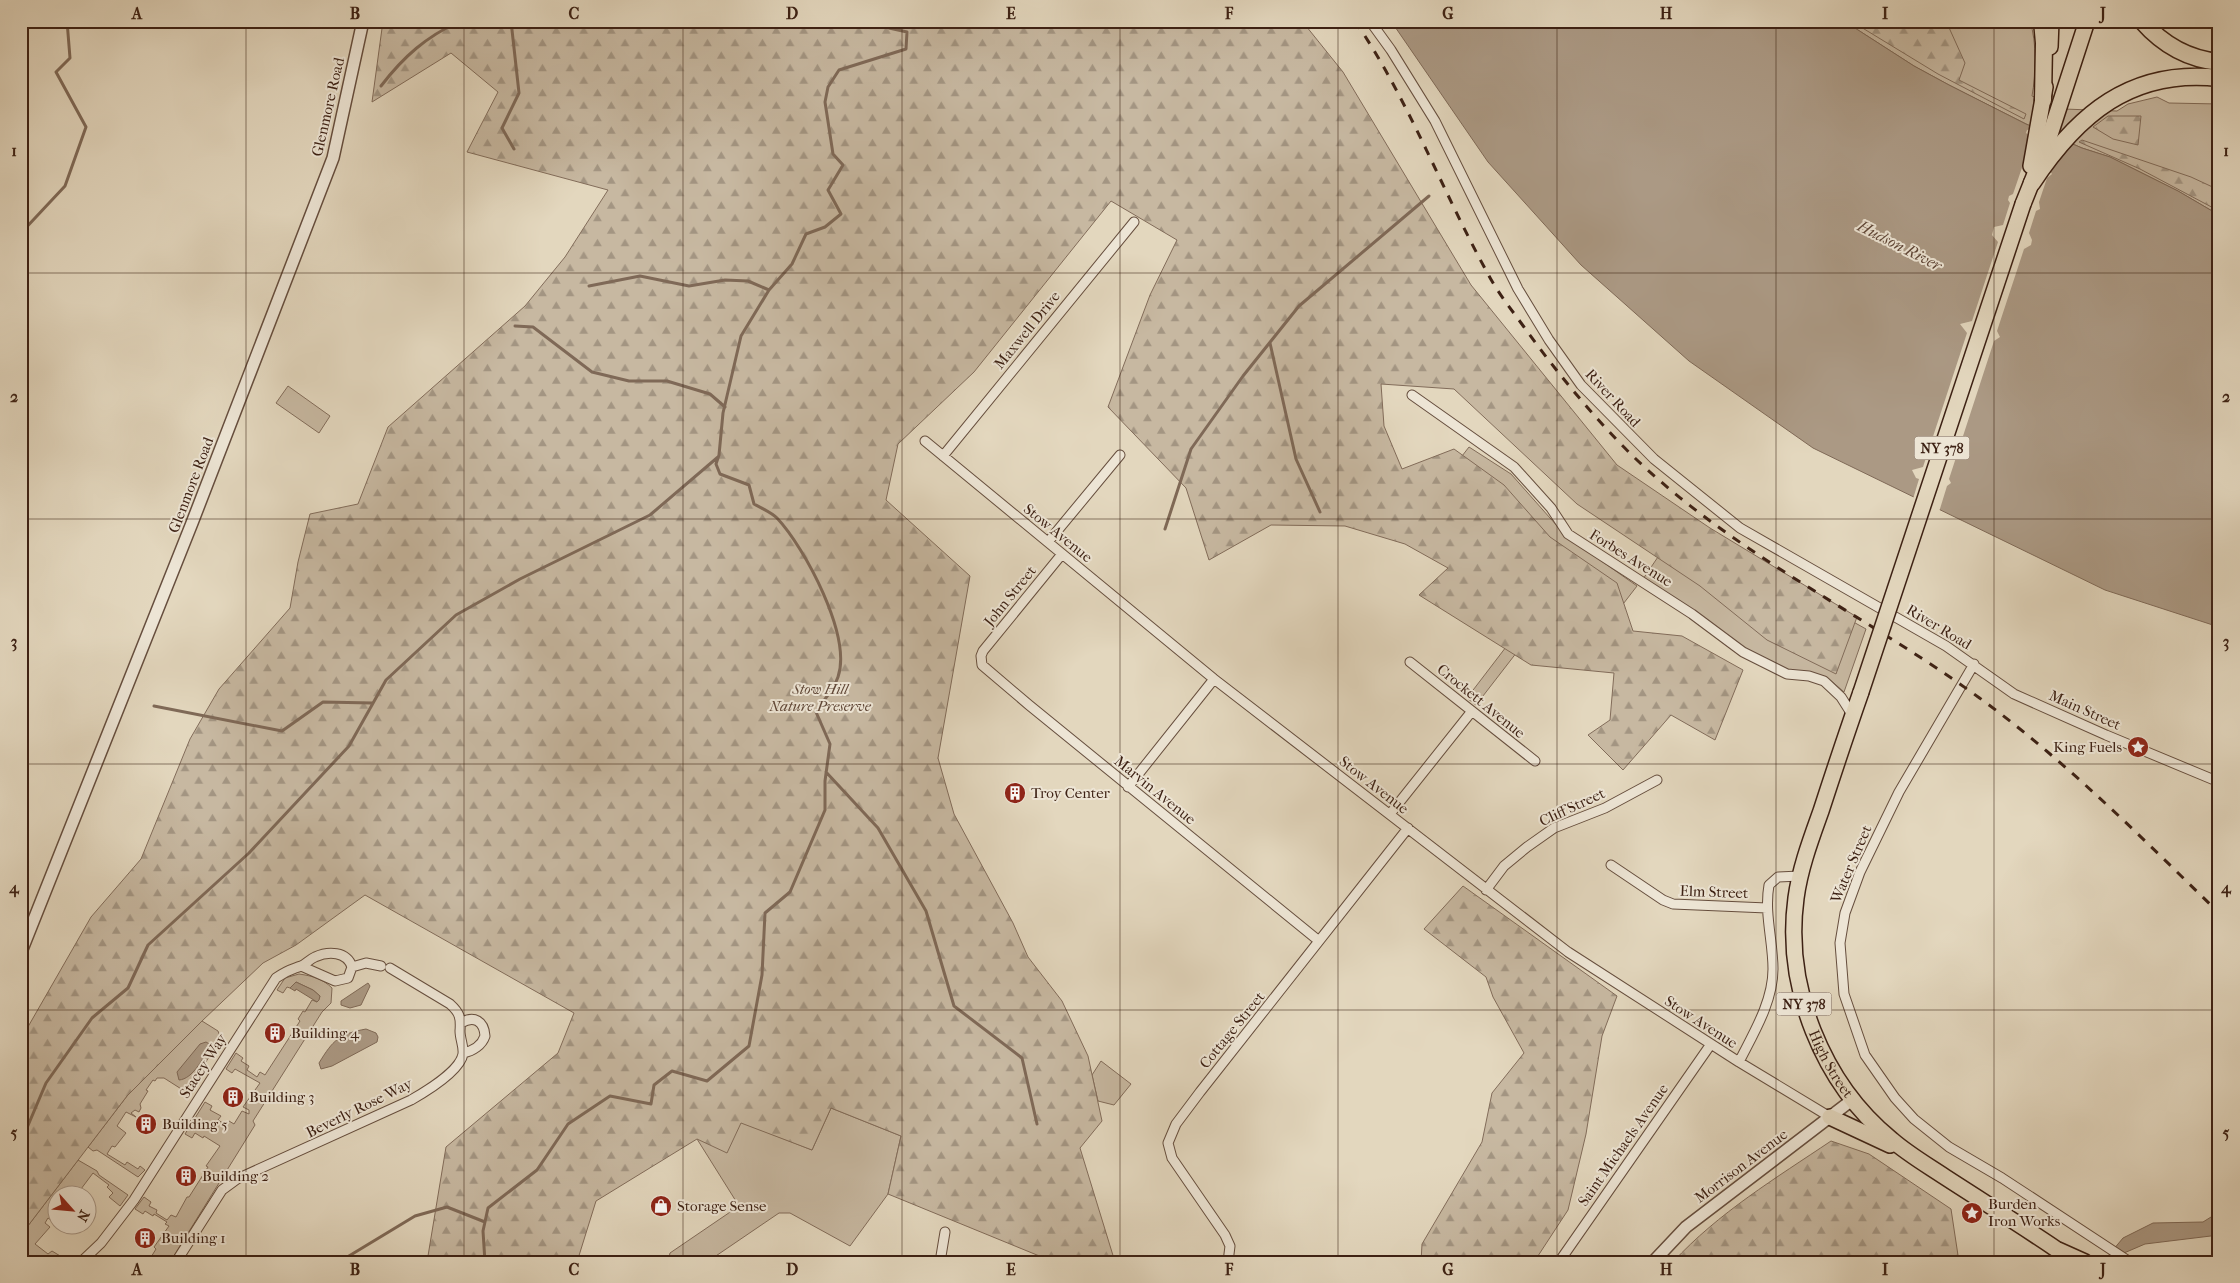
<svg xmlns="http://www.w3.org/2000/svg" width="2240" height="1283" font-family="'IM FELL French Canon',serif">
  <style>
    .green { fill: #c7b8a1; stroke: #826c5a }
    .forest { fill: url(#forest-firs); stroke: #826c5a }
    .water { fill: #ab9984; stroke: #7f6957 }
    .pier { fill: #e3d7be }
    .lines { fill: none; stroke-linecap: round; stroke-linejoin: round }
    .stream { stroke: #7f6957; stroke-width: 3 }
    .minor-casing { stroke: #664e3e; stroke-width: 11 }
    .tertiary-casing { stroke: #664e3e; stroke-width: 14 }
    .primary-casing { stroke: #3d2114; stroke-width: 18 }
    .motorway-casing { stroke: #3d2114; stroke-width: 19 }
    .minor { stroke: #ede5d5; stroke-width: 9 }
    .tertiary { stroke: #ede5d5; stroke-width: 11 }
    .primary { stroke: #e3d7be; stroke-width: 15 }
    .motorway { stroke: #e3d7be; stroke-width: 16 }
    .rail { stroke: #3d2114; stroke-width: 3; stroke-dasharray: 9 9; stroke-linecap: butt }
    .primary-bridge-casing { stroke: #3d2114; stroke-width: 18; stroke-linecap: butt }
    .primary-bridge { stroke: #e3d7be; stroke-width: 15 }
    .grid { fill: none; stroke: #3d2114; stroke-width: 1; stroke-opacity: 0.55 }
    .labels { text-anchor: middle; stroke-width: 4; stroke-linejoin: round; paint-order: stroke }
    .shield { fill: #ede5d5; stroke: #725c4e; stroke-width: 1 }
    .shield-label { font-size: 14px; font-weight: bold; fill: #3d2114 }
    .street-label { font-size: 15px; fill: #3d2114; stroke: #ede5d5 }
    .park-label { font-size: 15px; font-style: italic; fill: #604737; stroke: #ede5d5 }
    .poi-label { font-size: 15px; fill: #3d2114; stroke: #ede5d5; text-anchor: start }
    .water-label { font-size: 16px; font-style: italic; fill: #5e4536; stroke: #ede5d5 }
    .neatline { fill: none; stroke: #3d2114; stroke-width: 2 }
    .grid-label { font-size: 16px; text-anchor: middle; font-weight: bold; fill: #3d2114 }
  </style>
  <defs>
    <pattern id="forest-firs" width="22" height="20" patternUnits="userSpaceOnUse" patternTransform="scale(1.25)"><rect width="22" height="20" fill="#c7b8a1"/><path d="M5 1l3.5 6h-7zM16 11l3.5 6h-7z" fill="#a39582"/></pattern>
  </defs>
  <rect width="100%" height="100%" fill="#e3d7be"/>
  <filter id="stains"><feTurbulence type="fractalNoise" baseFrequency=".004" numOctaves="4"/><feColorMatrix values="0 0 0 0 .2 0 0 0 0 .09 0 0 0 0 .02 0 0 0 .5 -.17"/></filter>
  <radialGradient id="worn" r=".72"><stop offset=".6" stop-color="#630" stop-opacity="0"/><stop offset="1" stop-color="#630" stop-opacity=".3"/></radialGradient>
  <path class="green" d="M1844 21H2030C2037 43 2036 74 2032 96L2064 109 2117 111 2128 104 2157 97 2169 103 2219 104V215L2178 191 2110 157 2082 148 2026 124 1949 85 1914 66Z
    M288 386 330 416 319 433 276 403Z
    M1469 447 1511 474 1566 536 1637 586 1583 656 1541 621 1476 705 1467 698 1532 613 1417 514Z
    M1662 551 1805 595 1866 629 1844 692 1828 678 1802 671H1788L1751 652 1643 579Z
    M299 974C313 976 323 979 332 988L331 1003 322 1012 253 1121 255 1125 170 1262H148L156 1249 154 1247 169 1226 165 1224 167 1222 154 1214 153 1216 145 1211 143 1214 135 1209 144 1197 151 1202 149 1206 157 1210 156 1213 167 1220 171 1215 176 1217 187 1197H189L208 1167 206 1166 220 1146 204 1136 203 1138 195 1133 192 1138 185 1134 205 1102 212 1106 210 1110 221 1116 218 1120 226 1125 229 1121 234 1124 242 1111 249 1114V1110L243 1107 260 1083 235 1069 232 1073 226 1069 236 1053 243 1058 241 1061 249 1066 247 1070 257 1077 260 1072 265 1075 300 1021 298 1019 303 1011 305 1012 312 1000 317 1002 320 996 313 990 296 982 290 988 287 987 283 993 277 990 285 978Z
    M202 1021 218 1031 221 1039 186 1092 164 1078H157L155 1081 153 1080 146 1090 148 1091 140 1104 141 1108 139 1112 135 1110 131 1113 136 1117 126 1112 117 1126 126 1133 115 1147 112 1146 107 1154 125 1165 127 1162 138 1169 140 1166 145 1170 138 1177 97 1150 93 1151 88 1147 127 1096Z
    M1101 1061 1131 1084 1114 1105 1098 1101 1092 1075Z
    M831 1108 901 1136 888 1194 850 1246 790 1213H779L707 1262H668L670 1253 739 1206 697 1139 741 1122 812 1150Z
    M78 1160 97 1171 99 1175 128 1195 120 1206 109 1197 113 1193 107 1187 109 1185 93 1173 81 1189 76 1187 74 1190 76 1193 71 1190 70 1195 58 1196 57 1215H52L50 1218 54 1222 48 1218 45 1223 50 1227 35 1244 48 1254 52 1251 70 1262H21V1235Z"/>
  <path class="forest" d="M383 21H1302L1343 72 1471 285 1617 465 1710 528 1857 617 1836 674 1767 640 1700 586 1577 504 1454 389 1381 384 1384 426 1402 469 1454 449 1504 485 1550 537 1617 583 1633 631 1682 636 1743 670 1715 740 1671 715 1623 770 1588 735 1610 720 1614 673 1531 665 1419 595 1448 568 1405 544 1345 526 1271 525 1209 560 1186 488 1108 407 1150 295 1177 240 1111 201 974 372 898 444 886 500 970 576 938 758 954 814 1013 923 1028 957 1062 1001 1088 1056 1102 1121 1080 1148 1115 1262H1054L888 1194 901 1136 831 1108 812 1150 741 1123 727 1153 697 1139 596 1201 577 1262H427L446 1147 558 1053 574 1013 365 895 296 945 263 963 202 1021 127 1096 21 1235V1039L91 917 141 859 190 739 219 689 290 608 298 562 310 514 358 504 388 427 525 306 565 257 608 190 467 152 498 92 451 53 372 102Z
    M1851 21H1946L1965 63 1959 80 2026 114 2024 119 1938 74Z
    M2108 116H2141L2138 145 2113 139 2093 127Z
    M2082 140 2191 177 2219 190V211L2140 169 2079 142Z
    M1463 886 1617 996 1602 1036 1586 1134 1568 1210 1534 1262H1421L1422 1244 1482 1142 1492 1093 1524 1053 1493 997 1486 977 1424 929Z
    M1831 1141 1869 1154 1951 1209 1959 1262H1673C1718 1213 1776 1178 1831 1141Z"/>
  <path class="water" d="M1391 21H1844L1914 66 1949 85 2026 124 2082 148 2110 157 2178 191 2219 215V627L2105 590 1813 448 1689 361 1581 265 1488 162Z
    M296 982 313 990 320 996 319 1000 317 1002 296 989 295 991 290 988Z
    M368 983 370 986 361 1005 350 1008 341 1005V1001Z
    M366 1029 376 1033 378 1037 377 1042 332 1066 321 1069 319 1063C333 1040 339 1034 366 1029Z
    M206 1042 211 1045C203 1058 193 1079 179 1080L177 1072 200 1044Z
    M2219 1212V1235L2145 1244 2103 1262 2123 1238 2153 1223 2203 1222Z"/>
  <path class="pier" d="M2032 124 2060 136 2050 171 2052 174 2047 178 2039 202 2040 209 2036 211 2029 233 2032 240 2031 245 2024 249 1997 331 2000 337 1994 341 1949 479 1951 483 1947 486 1939 512 1913 499 1919 479 1916 478 1912 470 1923 467 1967 333 1960 324 1972 321 1998 242 1992 235 1994 227 2003 225 2010 203 2008 200 2009 196 2013 194 2027 153 2030 136 2026 133 2027 130 2031 129Z"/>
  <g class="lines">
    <path class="stream" d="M511 21 519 93 502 128 514 149
      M381 86C404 56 426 37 460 21
      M21 233 65 186 86 127 56 72 70 58 67 21
      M589 286 640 276 689 286 725 280 748 281 769 290
      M515 326 533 327 592 372 629 381H667L710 394 725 407
      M1270 343 1296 459 1320 512
      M1165 529 1191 449 1243 376 1299 306 1429 196
      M154 706 282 731 323 702 372 703
      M826 772 878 828 926 911 954 1006 1022 1058 1037 1124
      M21 1142 46 1083 92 1018 128 988 148 945 249 853 349 746 386 680 456 615 520 579 650 515 718 457
      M339 1262 415 1216 447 1207 485 1222
      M485 1262 483 1231 488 1208 537 1170 568 1124 610 1096 651 1104 654 1085 672 1071 707 1081 749 1046 762 975 765 913 790 892 825 810V781L830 744 816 712C823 701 834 689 838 677 852 636 805 548 777 518 771 512 761 508 754 504L749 485 720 474 716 464 719 455 723 413 741 336 769 290 792 264 806 234 825 227 841 214 828 190 843 165 833 154 825 102 828 87 839 70 906 49 907 32 889 28 882 21"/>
    <g class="minor-casing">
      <path id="minor" d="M1370 21 1391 50 1435 121 1518 289 1549 340 1581 385 1654 459 1740 528 1946 646 2014 694 2106 735 2219 782
        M1412 395 1514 467 1551 508 1568 534 1692 614 1743 652 1787 674 1809 676 1824 681 1841 697 1853 716
        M925 441 1214 679 1568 952 1739 1062 1830 1117
        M943 456 1134 222
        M1048 542 1120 455
        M1062 554 983 651 981 656 982 665 1029 705 1319 941
        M1410 662 1535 761
        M1974 664 1899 792 1860 872 1845 913 1840 943 1844 994 1865 1055 1895 1098 1914 1119 1949 1147 2002 1178 2130 1262
        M1128 787 1214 679
        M1390 814 1472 711
        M1611 865 1663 900 1673 904 1767 908
        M1486 890 1504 866 1527 847 1554 828 1605 808 1657 780
        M352 967 366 963 381 966
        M461 1023C474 1015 484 1021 485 1036 482 1045 473 1051 463 1053
        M1739 1062C1753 1034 1773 1002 1773 969 1773 941 1764 913 1769 885L1778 877 1800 876
        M81 1262 101 1243 134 1200 276 978C287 970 290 970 301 966 306 964 310 959 315 957 328 951 347 951 352 967L348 978 335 981 301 966
        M176 1262 222 1190 237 1179 411 1100C425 1092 460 1071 463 1054 464 1047 460 1039 460 1031 461 1018 460 1013 450 1004L390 968
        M940 1262 945 1232
        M1228 1262 1230 1246 1225 1235 1172 1158 1168 1143 1176 1124 1200 1092 1408 828
        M1559 1262 1711 1044"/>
    </g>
    <g class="tertiary-casing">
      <path id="tertiary" d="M21 952 192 523 333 158 363 21
        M1653 1262 1686 1227 1852 1100"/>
    </g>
    <g class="primary-casing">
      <g id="primary">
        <path d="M2050 47 2051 21"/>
        <path d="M2031 166 2045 87"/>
        <path d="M2023 204 2047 144 2087 21"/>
        <path id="s1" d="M1861 692C1847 732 1834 771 1821 811 1811 839 1800 868 1796 898 1784 987 1822 1083 1892 1140 1908 1154 1927 1165 1945 1177 1982 1201 2019 1224 2056 1249L2085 1262"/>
        <path d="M1830 1117 1890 1145"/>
      </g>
    </g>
    <g class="motorway-casing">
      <path id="motorway" d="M2042 21 2044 43 2043 100
        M2142 21C2163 45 2187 59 2219 62
        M2032 183C2077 115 2131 68 2219 78"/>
    </g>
    <use href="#minor" class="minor"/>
    <use href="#tertiary" class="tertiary"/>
    <use href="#primary" class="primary"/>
    <use href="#motorway" class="motorway"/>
    <path class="rail" d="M1355 21C1409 100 1442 191 1488 274 1498 293 1511 309 1524 327 1552 366 1583 404 1616 439 1713 541 1843 603 1957 682 2053 748 2136 832 2219 913"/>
    <g class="primary-bridge-casing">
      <path id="primary-bridge" d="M1861 692 2023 204"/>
    </g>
    <use href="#primary-bridge" class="primary-bridge"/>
  </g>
  <path class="grid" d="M246 21V1262M464 21V1262M683 21V1262M902 21V1262M1120 21V1262M1338 21V1262M1557 21V1262M1776 21V1262M1994 21V1262M21 273H2219M21 519H2219M21 764H2219M21 1010H2219"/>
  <defs>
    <g id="sight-disc" transform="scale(1.125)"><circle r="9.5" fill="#8f2418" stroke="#ede5d5"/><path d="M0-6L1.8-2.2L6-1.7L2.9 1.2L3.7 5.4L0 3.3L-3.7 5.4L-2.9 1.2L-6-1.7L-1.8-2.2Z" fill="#fff"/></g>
    <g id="building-disc" transform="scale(1.125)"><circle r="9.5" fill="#8f2418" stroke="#ede5d5"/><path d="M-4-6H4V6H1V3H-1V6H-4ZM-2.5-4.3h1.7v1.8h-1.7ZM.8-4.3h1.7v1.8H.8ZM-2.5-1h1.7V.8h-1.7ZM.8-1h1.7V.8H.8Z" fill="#fff"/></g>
    <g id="shop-disc" transform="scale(1.125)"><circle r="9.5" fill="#8f2418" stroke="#ede5d5"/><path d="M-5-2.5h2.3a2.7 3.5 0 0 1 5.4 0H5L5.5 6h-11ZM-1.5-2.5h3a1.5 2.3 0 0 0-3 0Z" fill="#fff"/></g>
  </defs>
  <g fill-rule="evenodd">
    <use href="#sight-disc" x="2138" y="747"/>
    <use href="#building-disc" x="1015" y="793"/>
    <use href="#building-disc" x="275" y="1033"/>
    <use href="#building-disc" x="233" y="1097"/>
    <use href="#building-disc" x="146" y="1124"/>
    <use href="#building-disc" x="186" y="1176"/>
    <use href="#shop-disc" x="661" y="1206"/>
    <use href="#sight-disc" x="1972" y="1213"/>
    <use href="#building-disc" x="145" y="1238"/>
  </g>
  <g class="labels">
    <g class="shield">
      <rect x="1914.5" y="436.5" width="55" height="23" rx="4"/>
      <rect x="1776.5" y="992.5" width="55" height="23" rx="4"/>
    </g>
    <g class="shield-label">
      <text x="1942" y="453">NY 378</text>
      <text x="1804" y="1009">NY 378</text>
    </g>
    <g class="street-label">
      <text transform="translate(328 107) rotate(-77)" y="5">Glenmore Road</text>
      <text transform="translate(1027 330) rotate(-51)" y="5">Maxwell Drive</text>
      <text transform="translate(1613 398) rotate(47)" y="5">River Road</text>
      <text transform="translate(191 485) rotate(-69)" y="5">Glenmore Road</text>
      <text transform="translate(1058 533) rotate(39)" y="5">Stow Avenue</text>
      <text transform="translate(1631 558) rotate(32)" y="5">Forbes Avenue</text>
      <text transform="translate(1010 596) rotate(-51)" y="5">John Street</text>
      <text transform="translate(1939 627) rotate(31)" y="5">River Road</text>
      <text transform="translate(1481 701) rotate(39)" y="5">Crockett Avenue</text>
      <text transform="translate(2085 710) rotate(24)" y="5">Main Street</text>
      <text transform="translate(1374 785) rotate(38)" y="5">Stow Avenue</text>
      <text transform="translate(1155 790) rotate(39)" y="5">Marvin Avenue</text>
      <text transform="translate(1572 807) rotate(-25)" y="5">Cliff Street</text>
      <text transform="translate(1851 864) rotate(-67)" y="5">Water Street</text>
      <text transform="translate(1714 892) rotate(2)" y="5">Elm Street</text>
      <text transform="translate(1701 1022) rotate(33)" y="5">Stow Avenue</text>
      <text transform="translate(1232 1030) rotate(-51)" y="5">Cottage Street</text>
      <text dy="5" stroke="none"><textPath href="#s1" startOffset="389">High Street</textPath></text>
      <text transform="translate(203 1066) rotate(-57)" y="5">Stacey Way</text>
      <text transform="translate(359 1108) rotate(-26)" y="5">Beverly Rose Way</text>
      <text transform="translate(1623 1145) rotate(-55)" y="5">Saint Michaels Avenue</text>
      <text transform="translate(1741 1166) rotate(-37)" y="5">Morrison Avenue</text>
    </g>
    <g class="park-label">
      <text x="820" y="694">Stow Hill<tspan x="820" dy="17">Nature Preserve</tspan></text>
    </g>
    <g class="poi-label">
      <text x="2122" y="752" text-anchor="end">King Fuels</text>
      <text x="1031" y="798">Troy Center</text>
      <text x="291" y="1038">Building 4</text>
      <text x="249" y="1102">Building 3</text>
      <text x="162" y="1129">Building 5</text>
      <text x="202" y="1181">Building 2</text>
      <text x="1988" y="1209">Burden<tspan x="1988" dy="17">Iron Works</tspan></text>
      <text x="677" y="1211">Storage Sense</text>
      <text x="161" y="1243">Building 1</text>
    </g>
    <g class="water-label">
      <text transform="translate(1900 245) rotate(27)" y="6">Hudson River</text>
    </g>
  </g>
  <rect width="2240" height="1283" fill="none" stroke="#e3d7be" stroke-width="55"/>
  <g transform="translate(72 1210) rotate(117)"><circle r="24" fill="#ede5d5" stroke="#a79788"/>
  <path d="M0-4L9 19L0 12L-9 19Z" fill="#8f2418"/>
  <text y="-8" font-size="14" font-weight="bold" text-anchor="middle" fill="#3d2114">N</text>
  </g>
  <rect x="28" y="28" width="2184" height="1228" class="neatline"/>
  <g class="grid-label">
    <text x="137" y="19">A</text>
    <text x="355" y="19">B</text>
    <text x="574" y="19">C</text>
    <text x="792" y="19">D</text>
    <text x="1011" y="19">E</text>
    <text x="1229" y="19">F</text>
    <text x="1448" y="19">G</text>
    <text x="1666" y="19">H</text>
    <text x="1885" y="19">I</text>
    <text x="2103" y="19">J</text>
    <text x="14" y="156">1</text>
    <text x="2226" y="156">1</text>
    <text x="14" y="402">2</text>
    <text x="2226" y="402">2</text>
    <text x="14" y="647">3</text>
    <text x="2226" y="647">3</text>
    <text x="14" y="893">4</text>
    <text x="2226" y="893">4</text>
    <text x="14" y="1138">5</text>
    <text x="2226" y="1138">5</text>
    <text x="137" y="1275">A</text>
    <text x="355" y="1275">B</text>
    <text x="574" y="1275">C</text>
    <text x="792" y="1275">D</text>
    <text x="1011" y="1275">E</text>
    <text x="1229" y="1275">F</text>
    <text x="1448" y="1275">G</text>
    <text x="1666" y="1275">H</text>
    <text x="1885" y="1275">I</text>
    <text x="2103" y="1275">J</text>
  </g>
  <rect width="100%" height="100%" filter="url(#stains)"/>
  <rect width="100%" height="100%" fill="url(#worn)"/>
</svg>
